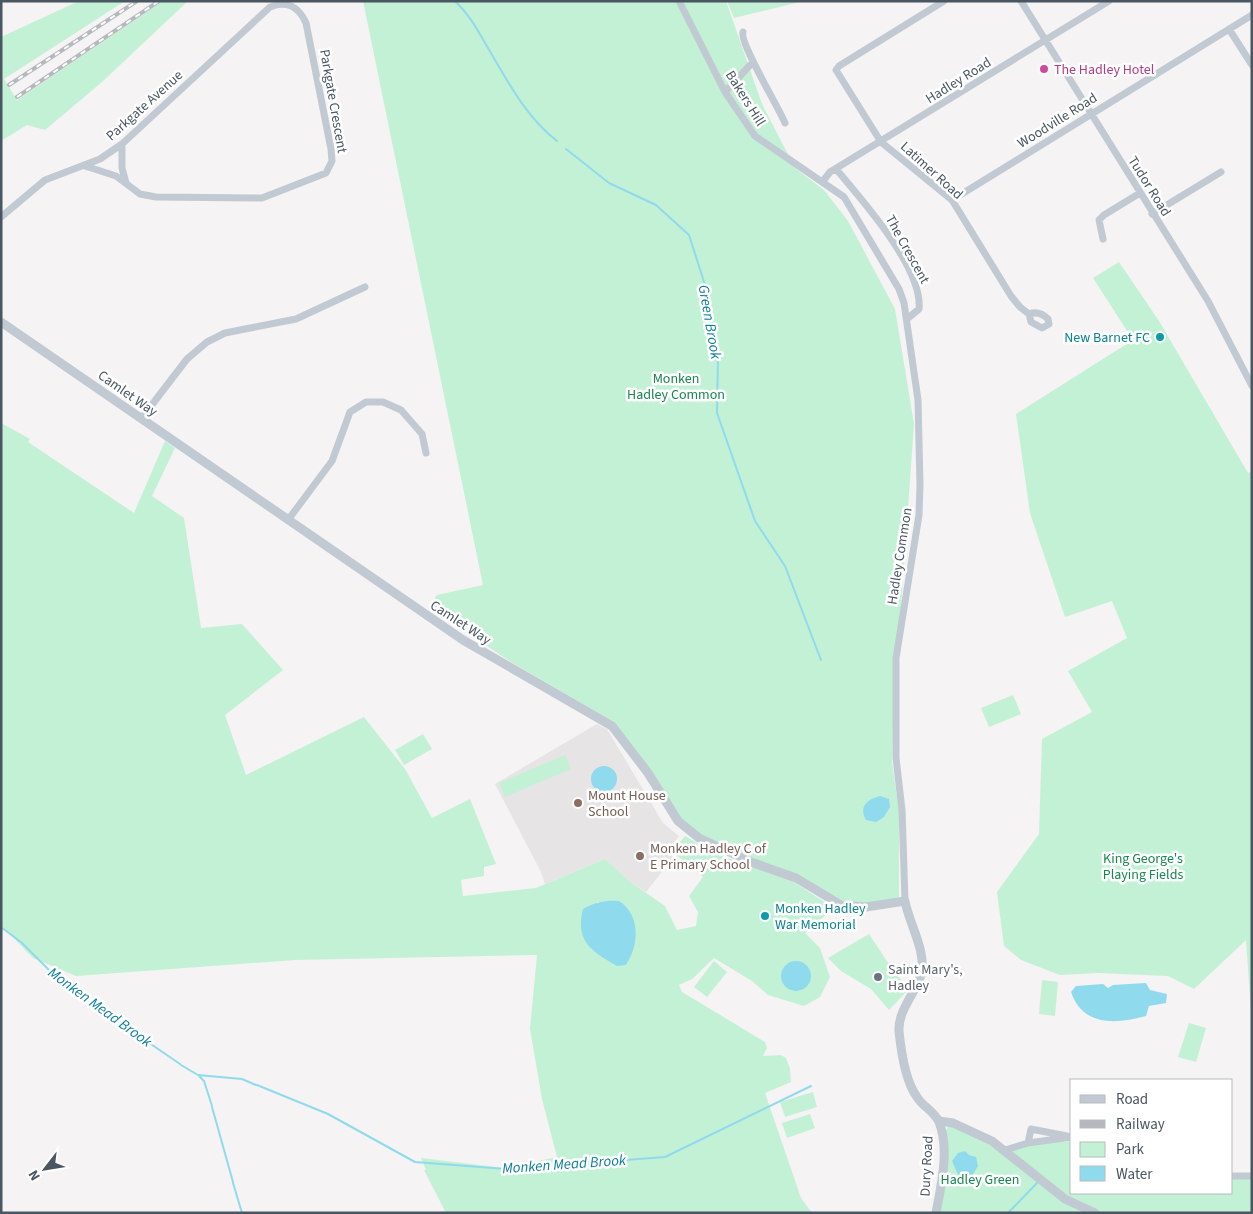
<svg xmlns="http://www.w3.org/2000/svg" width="1253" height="1214" font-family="'Source Sans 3',sans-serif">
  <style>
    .education { fill: #e6e4e5 }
    .green { fill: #c3f1d5; fill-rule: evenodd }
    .water { fill: #90daee }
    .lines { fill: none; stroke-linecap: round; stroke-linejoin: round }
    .stream { stroke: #90daee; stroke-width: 2 }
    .minor { stroke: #c1cad2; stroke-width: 7 }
    .tertiary { stroke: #c1cad2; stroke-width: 9 }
    .rail-casing { stroke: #b5b8bd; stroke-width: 4 }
    .rail { stroke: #fff; stroke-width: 2; stroke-dasharray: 5.5; stroke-linecap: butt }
    .hotel-dot { fill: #d1479c; stroke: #fff; stroke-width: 2 }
    .culture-dot { fill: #0f9aa8; stroke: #fff; stroke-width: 2 }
    .education-dot { fill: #8d6e63; stroke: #fff; stroke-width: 2 }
    .worship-dot { fill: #6b7280; stroke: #fff; stroke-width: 2 }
    .labels { text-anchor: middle; stroke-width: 5; stroke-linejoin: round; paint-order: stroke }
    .hotel-label { font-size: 14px; fill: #b23c85; stroke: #fff; text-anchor: start }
    .street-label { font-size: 14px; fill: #4a5661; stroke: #fff }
    .culture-label { font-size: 14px; fill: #0d838f; stroke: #fff; text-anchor: end }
    .park-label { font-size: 14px; fill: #17864f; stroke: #fff }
    .education-label { font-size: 14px; fill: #785e54; stroke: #fff; text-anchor: start }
    .worship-label { font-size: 14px; fill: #5b616d; stroke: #fff; text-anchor: start }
    .water-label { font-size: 15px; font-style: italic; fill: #0c7c9b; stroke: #fff }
  </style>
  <rect width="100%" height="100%" fill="#f5f3f3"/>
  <path class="education" d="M597 724 607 729 663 823 679 836 667 853 673 858 646 892 629 881 605 859 545 884 541 872 495 784Z"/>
  <path class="green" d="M79 1H125L4 79 17 100 163 1H188L102 82 45 130 27 125 1 141V37Z
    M363 1H726L762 104 795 168 824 190 848 221 895 309 914 424 893 717 892 762 899 811V897L871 904H845L702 836 678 816 649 769 614 722 511 662 429 608 437 595 483 585Z
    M727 1H804L734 18Z
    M1119 262 1159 321 1248 473 1252 471V1027L1246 940 1194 989 1168 976 1098 973 1060 975 1021 960 1004 946 997 892 1039 834 1042 739 1092 712 1068 671 1127 638 1112 601 1065 617 1030 513 1016 414 1133 340 1093 278Z
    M1 423 30 439 28 442 134 513 165 441 175 448 152 496 184 518 201 628 242 624 283 670 225 715 246 775 364 717 405 769 432 818 470 799 496 864 484 867V876L461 880 463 896 536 888 605 859 629 881 665 906 677 930 696 926 698 912 689 896 703 877 674 853 675 848 685 836 714 853 792 881 834 908 805 933 820 948 830 977 820 997 804 1006 768 995 752 981 714 958 692 979 679 985 682 992 765 1042 767 1048 763 1056 781 1055 786 1058 790 1069 791 1082 765 1093 801 1198 812 1213H446L424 1170H426L421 1158 504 1168 557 1157 542 1099 530 1029 537 955 295 960 76 976 33 958 1 925ZM619 901 617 966 591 949 597 902Z
    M1013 695 1021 714 989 727 981 708Z
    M423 734 432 749 404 765 395 750Z
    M565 755 571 769 505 797 499 783Z
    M869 934 895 973 909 989 889 1010 871 989 841 971 828 958Z
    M714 961 727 972 707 997 694 987Z
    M1042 980 1058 982 1055 1016 1039 1014Z
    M1189 1023 1206 1028 1196 1062 1178 1057Z
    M813 1092 817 1107 785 1117 780 1102Z
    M810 1114 815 1128 787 1138 782 1123Z
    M949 1126 983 1139 1003 1152 1026 1145 1072 1141V1193H1232V1178L1252 1179V1213H939L945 1131Z"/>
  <path class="water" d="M591 779a13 13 0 1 1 26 0a13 13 0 1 1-26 0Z
    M880 796 889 799 890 807 884 817 876 822 866 820C858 806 868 799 880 796Z
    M619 901C641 915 639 945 626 965L617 966C591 951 575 941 583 909 595 902 606 900 619 901Z
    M781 976a15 15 0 1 1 30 0a15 15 0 1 1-30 0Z
    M1146 983 1150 990 1167 994 1166 1003 1149 1006 1146 1016C1116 1024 1083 1027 1071 992L1076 986 1103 984 1108 988 1113 985Z
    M965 1151 969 1155 976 1157 978 1166 972 1176 960 1179 952 1161 958 1153Z"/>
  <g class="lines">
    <path class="stream" d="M455 1C470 15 478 31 488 48 508 82 526 117 557 141
      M566 149 609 183 656 205 689 235 705 285 718 357 717 413 755 521 785 566 821 660
      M1 927 22 943 63 984 180 1064
      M181 1065 198 1075 242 1079 256 1085
      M199 1076 204 1081 212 1106
      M257 1085 328 1114 415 1162 506 1169 665 1157 811 1086
      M212 1107 233 1182
      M233 1183 242 1213
      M1008 1213 1037 1183"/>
    <path class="minor" d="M679 1 725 92 755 136 844 197 899 289 904 303 918 400 920 486 919 515 896 658V758L902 810 905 901
      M944 1 839 66 836 70 881 142 952 200 1011 296 1020 307 1029 314 1031 322 1042 328 1049 324 1048 319C1043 314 1037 311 1029 314
      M1021 1 1208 301 1252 386
      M1229 29 1252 65
      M743 32C739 42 779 108 785 123
      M725 92 753 62
      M122 144V168L126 183
      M836 169C862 200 923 268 919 309L907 319
      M823 181 830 172 1109 1
      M952 200 1252 15
      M1152 214 1221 172
      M1 217 45 180 100 159 122 144 270 7C287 0 299 7 306 23L331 149 332 161 326 173 262 198 156 197 140 194 116 176 85 166
      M1103 239 1099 220 1104 215 1140 193
      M141 419 187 359 207 342 225 333 296 319 365 287
      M288 520 332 461 350 412 366 402H383L401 410 422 434 426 453
      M1028 1143 1031 1129 1067 1136
      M1005 1150 1028 1143 1072 1137
      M1232 1176H1252"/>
    <path class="tertiary" d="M1 322 463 640 612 726 648 773 678 821 699 838 751 862 796 878 841 905 866 907 905 901C909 924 927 951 921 975 915 994 898 1010 899 1031 901 1051 905 1081 917 1097 923 1107 934 1111 939 1122 950 1149 941 1186 936 1213
      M939 1121 953 1123 992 1141 1065 1199 1095 1213"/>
    <g class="rail-casing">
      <path id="rail" d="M9 85 137 1
        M17 97 159 1"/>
    </g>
    <use href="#rail" class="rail"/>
  </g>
  <circle class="hotel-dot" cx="1044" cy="69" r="5"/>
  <g class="culture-dot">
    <circle cx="1160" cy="337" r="5"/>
    <circle cx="765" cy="916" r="5"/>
  </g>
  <g class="education-dot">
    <circle cx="578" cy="803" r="5"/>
    <circle cx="640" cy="856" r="5"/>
  </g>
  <circle class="worship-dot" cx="878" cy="977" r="5"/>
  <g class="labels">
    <g class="hotel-label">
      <text x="1054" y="74">The Hadley Hotel</text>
    </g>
    <g class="street-label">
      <text transform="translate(958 80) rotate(-32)" y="5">Hadley Road</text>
      <text transform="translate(746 98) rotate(58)" y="5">Bakers Hill</text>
      <text transform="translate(334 101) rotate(80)" y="5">Parkgate Crescent</text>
      <text transform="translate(144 105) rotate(-42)" y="5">Parkgate Avenue</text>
      <text transform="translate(1057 120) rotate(-32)" y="5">Woodville Road</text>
      <text transform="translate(932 170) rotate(42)" y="5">Latimer Road</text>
      <text transform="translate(1150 186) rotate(58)" y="5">Tudor Road</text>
      <text transform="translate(908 249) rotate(61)" y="5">The Crescent</text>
      <text transform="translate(128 393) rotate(35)" y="5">Camlet Way</text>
      <text transform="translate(899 556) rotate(-81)" y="5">Hadley Common</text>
      <text transform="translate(461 622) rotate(33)" y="5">Camlet Way</text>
      <text transform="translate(926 1166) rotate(-87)" y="5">Dury Road</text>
    </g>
    <g class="culture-label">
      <text x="1150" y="342">New Barnet FC</text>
      <text x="775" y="913" text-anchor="start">Monken Hadley<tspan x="775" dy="16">War Memorial</tspan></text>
    </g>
    <g class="park-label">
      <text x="676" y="383">Monken<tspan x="676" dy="16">Hadley Common</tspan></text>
      <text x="1143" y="863">King George's<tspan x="1143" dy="16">Playing Fields</tspan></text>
      <text x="980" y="1184">Hadley Green</text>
    </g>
    <g class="education-label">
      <text x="588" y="800">Mount House<tspan x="588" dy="16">School</tspan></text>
      <text x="650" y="853">Monken Hadley C of<tspan x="650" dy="16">E Primary School</tspan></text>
    </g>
    <g class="worship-label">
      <text x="888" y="974">Saint Mary's,<tspan x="888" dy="16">Hadley</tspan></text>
    </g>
    <g class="water-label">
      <text transform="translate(710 322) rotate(80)" y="5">Green Brook</text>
      <text transform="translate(100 1007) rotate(36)" y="5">Monken Mead Brook</text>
      <text transform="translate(564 1164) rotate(-4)" y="5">Monken Mead Brook</text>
    </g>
  </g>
  <rect width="1253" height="1214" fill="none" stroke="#4a5661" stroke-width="5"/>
  <rect x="1070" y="1079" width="162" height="115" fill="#ffffff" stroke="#b7bbc0"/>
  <rect x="1080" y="1095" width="25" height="8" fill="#c1cad2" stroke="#b7bbc0"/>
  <text x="1116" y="1104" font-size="15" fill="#4a5661">Road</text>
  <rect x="1080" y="1120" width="25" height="8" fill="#b5b8bd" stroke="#b7bbc0"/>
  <text x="1116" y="1129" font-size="15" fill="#4a5661">Railway</text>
  <rect x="1080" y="1142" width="25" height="15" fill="#c3f1d5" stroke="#b7bbc0"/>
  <text x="1116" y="1154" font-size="15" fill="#4a5661">Park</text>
  <rect x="1080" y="1166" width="25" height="15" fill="#90daee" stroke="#b7bbc0"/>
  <text x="1116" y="1179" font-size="15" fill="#4a5661">Water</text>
  <g transform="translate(45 1169) rotate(239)" stroke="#ffffff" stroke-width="4" paint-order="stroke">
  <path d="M0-4L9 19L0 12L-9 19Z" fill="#4a5661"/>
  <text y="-8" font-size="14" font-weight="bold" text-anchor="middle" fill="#4a5661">N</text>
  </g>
</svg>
